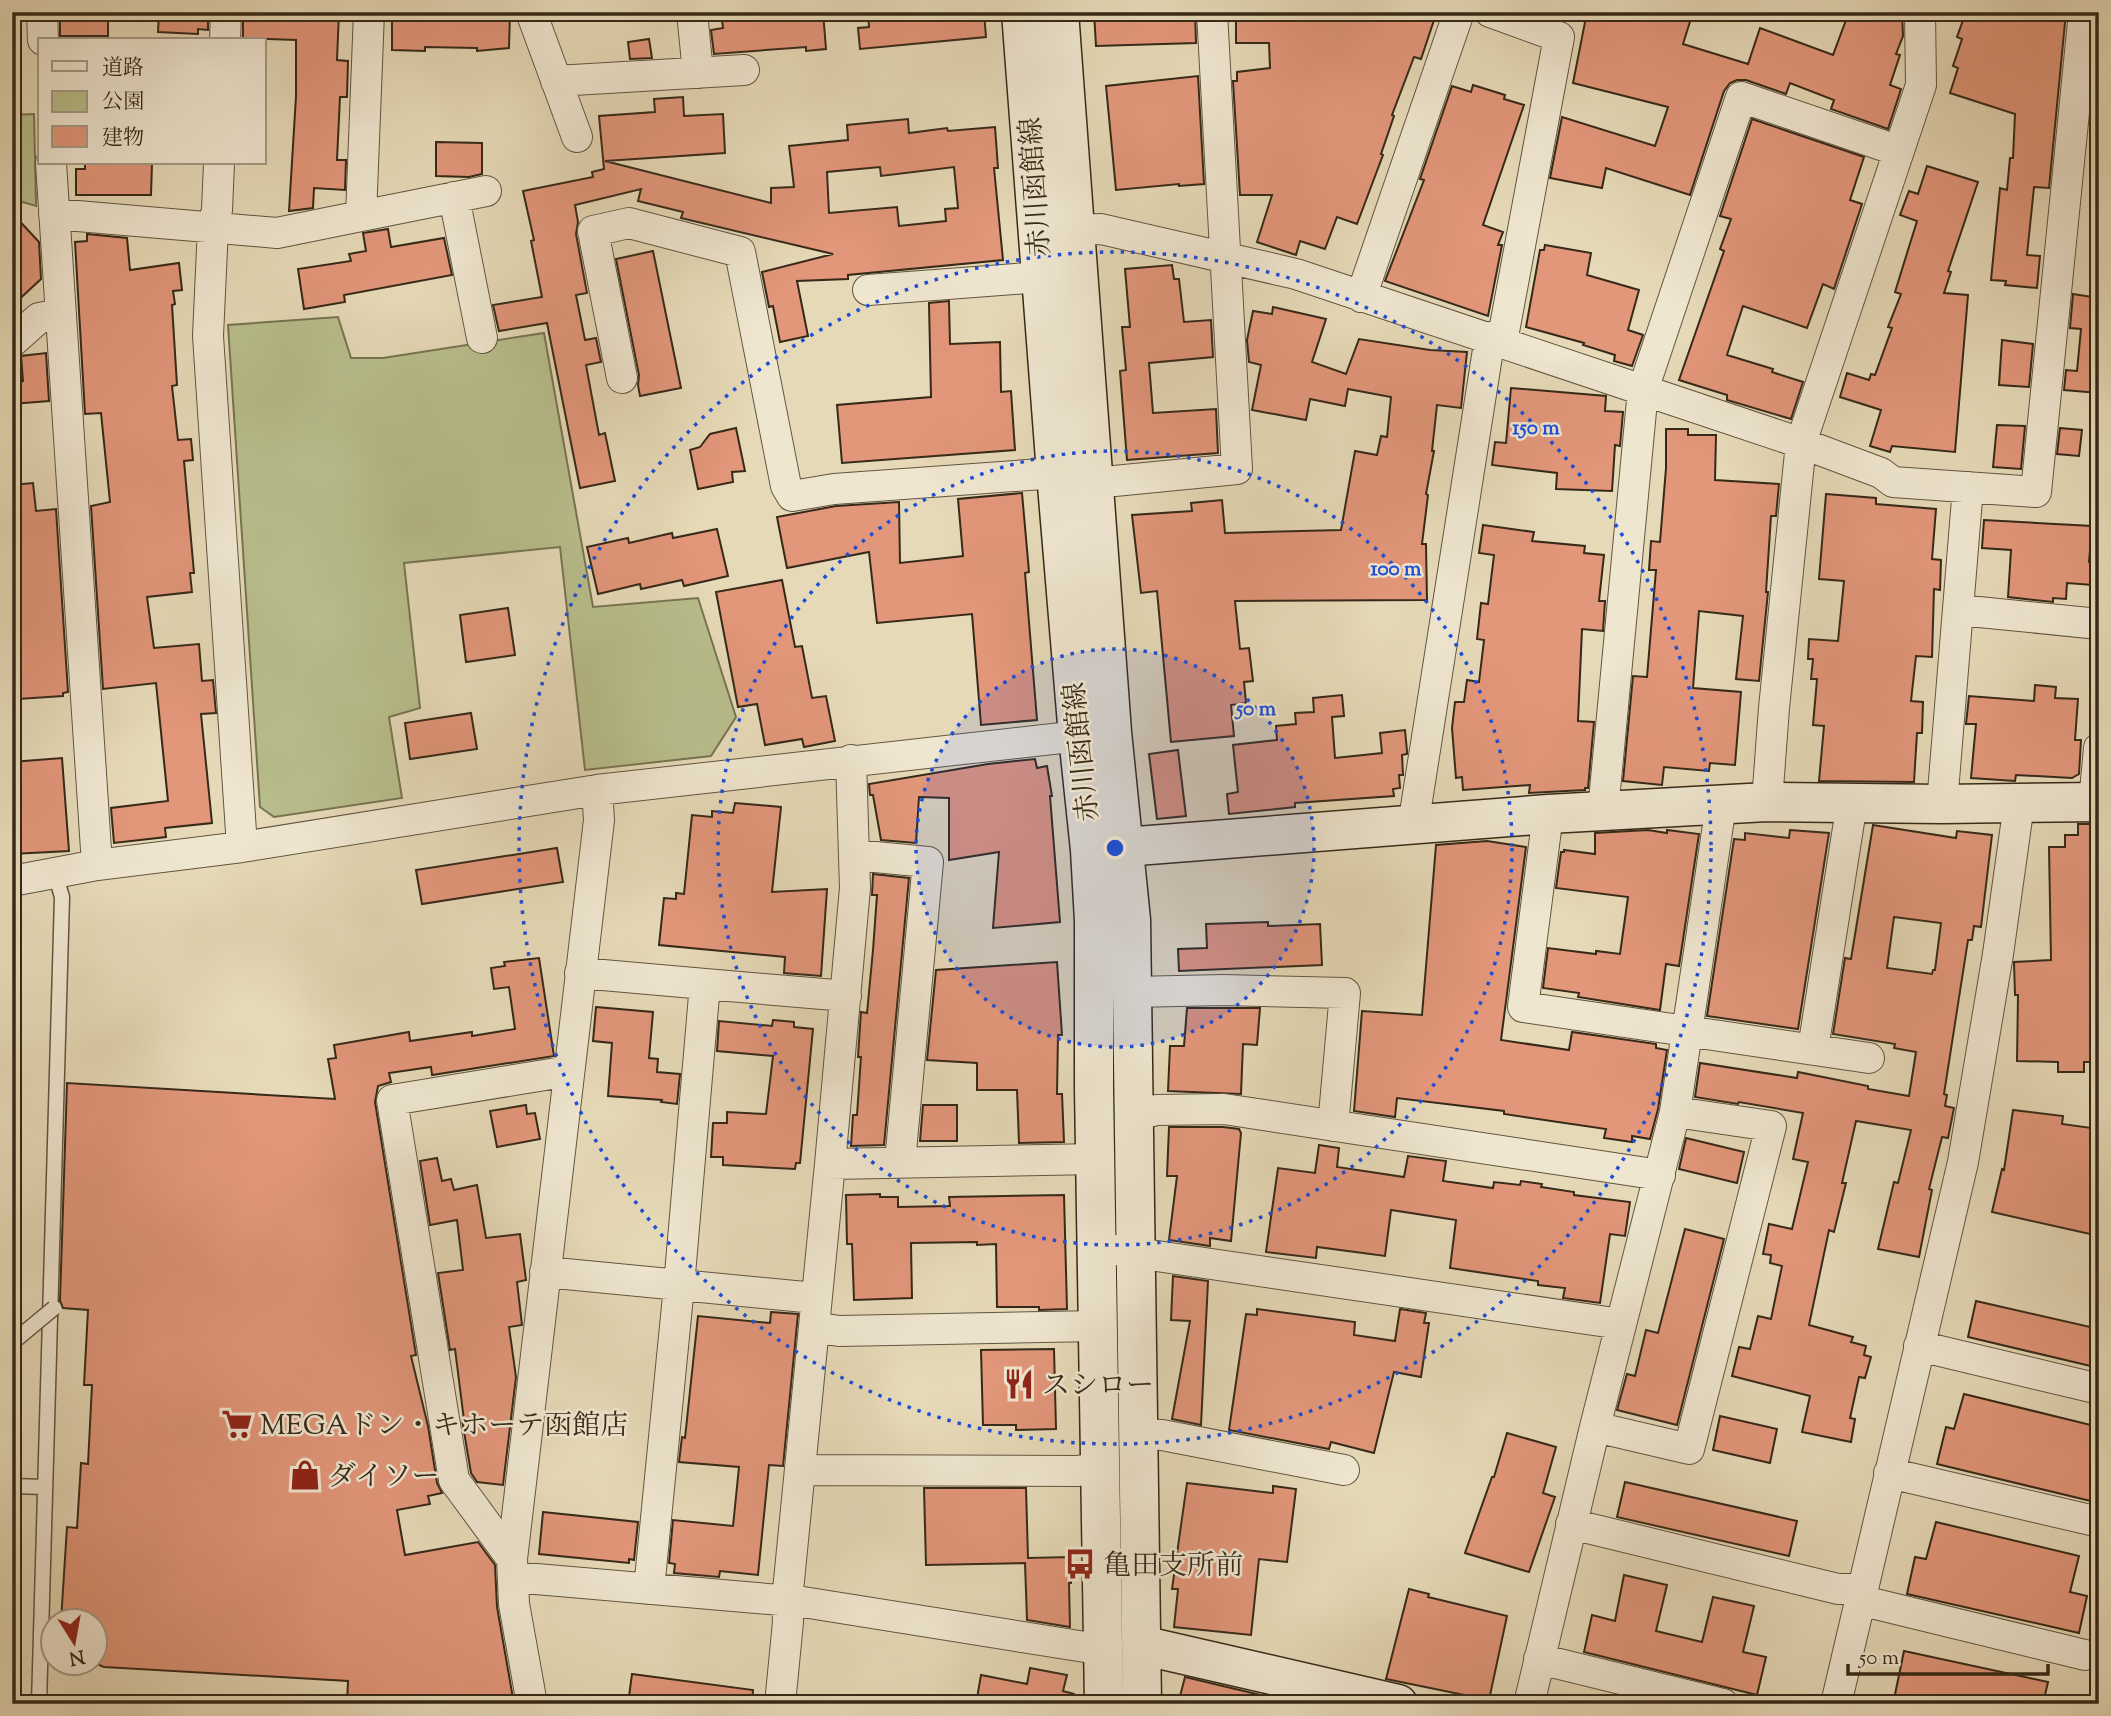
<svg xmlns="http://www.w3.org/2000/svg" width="2111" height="1716" font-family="'Sorts Mill Goudy','Noto Serif JP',serif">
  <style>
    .green { fill: #b8be8c; stroke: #777452; stroke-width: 2 }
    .building { fill: #e2967a; stroke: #362918; stroke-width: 2; fill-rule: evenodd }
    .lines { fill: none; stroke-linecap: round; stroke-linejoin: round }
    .lane-casing { stroke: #625540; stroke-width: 17 }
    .street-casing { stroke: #625540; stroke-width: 32 }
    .secondary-casing { stroke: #362918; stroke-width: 41 }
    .lane { stroke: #efe6d0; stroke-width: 14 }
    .street { stroke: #efe6d0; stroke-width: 30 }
    .secondary { stroke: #efe6d0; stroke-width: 38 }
    .lane-bridge-casing { stroke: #625540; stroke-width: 17; stroke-linecap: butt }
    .lane-bridge { stroke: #efe6d0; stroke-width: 14 }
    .ring { fill: none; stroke: #1d4ed8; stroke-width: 3.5; stroke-dasharray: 3.5 7 }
    .labels { text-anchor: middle; stroke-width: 5; stroke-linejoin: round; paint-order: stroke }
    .street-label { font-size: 28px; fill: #362918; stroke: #efe6d0 }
    .poi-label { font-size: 28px; fill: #362918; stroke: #efe6d0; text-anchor: start }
    .centre { fill: #1d4ed8; stroke: #efe6d0; stroke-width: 3.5 }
    .ring-label { font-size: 21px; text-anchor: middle; font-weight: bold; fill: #1d4ed8; stroke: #efe6d0; stroke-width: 5; stroke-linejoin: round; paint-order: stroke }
  </style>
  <rect width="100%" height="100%" fill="#e6d9b7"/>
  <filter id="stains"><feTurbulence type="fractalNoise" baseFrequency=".00286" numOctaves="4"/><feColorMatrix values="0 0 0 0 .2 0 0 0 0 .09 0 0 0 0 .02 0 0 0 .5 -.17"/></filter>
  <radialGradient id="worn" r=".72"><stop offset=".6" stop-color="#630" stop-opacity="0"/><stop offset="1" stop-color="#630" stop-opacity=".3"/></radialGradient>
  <path class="green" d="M34 114 36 206 12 199V115Z
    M338 317 351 358H383L544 333 593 607 698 598 736 717 711 756 585 770 560 547 404 563 420 708 389 717 402 798 274 817 260 807 228 325Z"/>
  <path class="building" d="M60 12H108V36H60Z
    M159 12H208V30L198 29V34L158 32Z
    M243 12H339L337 60 348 61 347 97H340L337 160H346L345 190 314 188 313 208 289 211 296 96V40L243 38Z
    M392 12H426L425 15 510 12 509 48 477 51V48L425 47V51L392 50Z
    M721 12H823L826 49 806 51V47L714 54 711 30 723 28Z
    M868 12H984L986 37 860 49 858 28 869 27Z
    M1094 12H1195L1196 43 1096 46Z
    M1288 12H1422L1435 17 1421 59 1414 57 1392 115 1394 116 1381 154 1383 155 1357 224 1337 217 1325 249 1300 241 1296 255 1257 242 1272 195H1240L1233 81H1237V72L1270 68 1269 43H1236V18L1288 16Z
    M1587 12H1693L1683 44 1748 64 1760 28 1833 55 1849 12H1902L1903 36 1896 54 1900 55 1890 85 1901 89 1888 129 1831 109 1834 100 1790 83 1786 94 1746 80H1737L1730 83 1724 91 1690 195 1606 168 1602 188 1550 178 1562 117 1655 146 1668 107 1573 83Z
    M1966 12H2066L2049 188 2034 187 2027 255 2040 256 2037 288 2005 285 2006 281 1991 280 2000 188 2007 190 2010 158H2013L2015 114 1950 93 1958 68 1953 66 1962 39 1957 37Z
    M649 39 652 58 630 59 628 42Z
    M1198 76 1204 184 1179 186V184L1116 190 1106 86Z
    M1473 85 1505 95 1504 99 1524 105 1483 225 1503 232 1498 245H1502L1488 316 1385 281 1424 180 1420 179 1452 86 1471 92Z
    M683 97 684 116 723 114 725 153 605 161 771 203V188L794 187 789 146 848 140 847 125 908 119 909 133 947 128 948 131 995 127 998 168H994L1003 260 848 275V279L797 281 808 336 780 342 773 306 769 307 762 272 833 254 681 218 683 212 638 201 641 189 575 205 578 222 576 234 587 293 576 295 585 340 596 338 601 362 586 365 599 435 605 433 615 481 580 488 547 323 499 331 493 305 542 297 531 241 534 240 523 191 593 177 592 172 604 169 599 116 655 112 654 99ZM880 167 881 176 954 167 958 208 945 209 946 221 899 226 897 207 829 213 827 172Z
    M1752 119 1864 157 1850 200 1862 204 1834 289 1823 284 1807 328 1743 306 1727 355 1773 369 1772 372 1803 382 1791 419 1727 400V395L1679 380 1724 251 1720 249 1731 219 1720 216Z
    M436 142 482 143V174L469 177 436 176Z
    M85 163H152L151 195H76V169H85Z
    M1927 166 1978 182 1948 271 1951 272 1944 293 1968 295 1955 452 1892 446 1890 452 1870 446 1881 410 1840 397 1847 373 1869 380 1871 374 1875 375 1892 328 1888 327 1901 294 1895 292 1917 221 1900 215 1909 191 1918 194Z
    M12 213 39 242 41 279 12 306Z
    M388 229 391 247 444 238 452 275 344 295 345 302 304 309 298 269 351 261 349 254 366 251 363 233Z
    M87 234 127 238 130 270 179 263 182 290 173 291 175 304 172 305 177 385 172 386 178 440 191 439 193 460 184 461 194 573H190L192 592 147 597 154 648 199 644 202 681 213 680 216 713 201 714 212 823 165 828 166 837 114 843 111 808 168 801 156 683 103 689 91 506 110 502 101 413 85 414 75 242 87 241Z
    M1545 245 1591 253 1587 275 1639 290 1628 330 1643 335 1632 366 1614 361 1615 355 1583 345 1584 343 1526 327 1540 250H1544Z
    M653 251 681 388 640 396 638 385 639 375 616 259Z
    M1172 265 1174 279H1179L1184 322 1211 320 1213 357 1149 363 1153 413 1216 409 1218 453 1127 460 1120 371 1126 370 1122 327H1130L1125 269Z
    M2073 294 2099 298V393L2064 390 2066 370 2077 371 2081 329 2070 328Z
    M949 301 950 344 1000 342 1001 392 1011 391 1015 450 842 463 837 405 931 397 929 303Z
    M1273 307 1326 319 1312 362 1346 374 1359 339 1430 350 1467 352 1461 408 1437 405 1432 451H1434L1426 494 1428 495 1422 544H1426L1427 600 1235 601 1240 649 1249 648 1253 681 1244 682 1246 703 1231 705 1234 736 1171 742 1157 591 1141 593 1132 515 1192 511 1191 503 1222 500 1225 533 1341 530 1355 451 1377 455 1381 436 1387 437 1391 397 1348 389 1345 406 1310 399 1306 420 1252 410 1261 365 1249 362 1247 340 1253 311 1272 314Z
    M2002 340 2033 344 2029 387 1999 385Z
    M46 353 49 401 12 404V382L23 381 21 356Z
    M1511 388 1606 396 1605 411 1623 412 1620 446 1615 445 1612 491 1556 489 1557 473 1492 465 1495 442 1506 443Z
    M1997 425 2025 426 2021 469 1993 467Z
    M736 428 745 471 732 472 733 482 698 489 690 450 700 447 710 434Z
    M2060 428 2082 430 2079 456 2057 454Z
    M1666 429H1688V435H1716L1715 480 1779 484 1776 516H1771L1766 592H1768L1759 681 1736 679 1743 616 1699 611 1693 688 1741 692 1735 765 1710 763 1709 771 1664 767 1662 785 1623 781 1633 676 1647 677 1656 570H1649L1651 541 1660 542 1666 468Z
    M33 483 36 511 56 509 68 692 63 693V696L18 699 12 631V485Z
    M1022 493 1029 572 1025 573 1037 720 981 725 972 614 877 623 869 552 787 568 777 517 836 506 899 502 900 563 963 556 958 499Z
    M1826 494 1876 498V504L1936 509 1932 559 1941 560 1940 590 1934 589 1932 657 1916 656 1911 701 1923 702 1922 733H1917L1914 782 1819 781 1824 726 1813 725 1817 679H1811L1813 659H1808L1809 639 1838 641 1844 581 1819 579Z
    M1984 520 2092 526 2089 562 2095 563 2093 585 2067 583 2066 599 2053 598V602L2008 597 2011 550 1982 548Z
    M1483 525 1534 532 1532 541 1585 546 1584 553 1604 555 1599 601H1605L1603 631 1582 629 1578 721 1594 722 1588 788H1585V790L1529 793 1530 785 1463 790 1462 777 1456 778 1452 728 1455 702H1464L1467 680 1479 682 1484 640 1477 639 1481 603 1488 604 1494 555 1479 553Z
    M717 529 728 576 684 586 682 580 641 589 640 584 598 594 587 547 628 538 629 543 672 533 673 538Z
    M782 580 795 647 802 646 812 698 826 696 835 741 804 747 802 739 765 745 757 704 738 707 716 592Z
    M508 608 515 655 466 662 460 615Z
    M2035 685 2056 687 2055 698 2078 699 2075 740H2081L2079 774 2072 778 2016 775 2015 781 1971 778 1976 724H1966L1969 696 2034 701Z
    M1342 695 1344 716 1332 717 1335 758 1382 753 1380 733 1405 730 1407 751V754L1402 755 1403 775H1399L1400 788 1393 789 1394 796 1295 803V807L1229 814 1227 794 1238 792 1233 745 1277 740 1276 726 1296 724 1295 713 1314 712 1313 698Z
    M471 713 477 749 410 759 405 723Z
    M1178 750 1186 816 1157 819 1149 754Z
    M62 758 69 851 12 854V762Z
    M1035 759 1037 768 1047 766 1052 796H1050L1060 922 993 928 999 852 949 860V798L919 797 916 843 881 840 873 795H870L869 784 988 764Z
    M735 803 781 807 772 892 827 889 821 976 784 973 785 957 659 945 664 898 676 899V893L684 894 692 815 712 817V811L733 813Z
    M2078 824H2099V1062H2084V1072H2058V1062L2017 1061 2018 995H2015L2014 962 2051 960 2049 847H2065V835H2078Z
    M1873 825 1956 838 1957 831 1992 835 1981 927 1974 926 1972 940H1968L1944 1094 1947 1095 1945 1106 1954 1108 1948 1138 1942 1137 1929 1189 1932 1190 1919 1257 1878 1249 1894 1182 1898 1183 1911 1130 1856 1121 1842 1183H1846L1834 1232 1829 1230 1809 1325 1853 1337 1851 1342 1866 1346 1864 1355 1871 1357 1865 1378 1859 1377 1850 1418 1855 1419 1851 1442 1802 1432 1810 1396 1732 1376 1739 1347 1750 1349 1758 1316 1771 1319 1782 1266 1770 1263 1771 1255 1763 1254 1769 1224 1792 1229 1808 1162 1793 1159 1803 1113 1739 1102 1738 1104 1695 1097 1700 1063 1797 1078 1798 1072 1868 1086V1089L1909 1096 1916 1052 1894 1048 1895 1044 1833 1034 1845 958 1851 959ZM1894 917 1941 923 1935 970H1933L1932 974 1887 968Z
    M1648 830 1667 833V830L1699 834 1679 966 1666 964 1660 1010 1578 997 1579 993 1543 988 1548 948 1596 954V951L1620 954 1628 897 1556 888 1561 852H1564V850L1595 854V833Z
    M1790 830 1829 833 1798 1029 1707 1016 1734 839 1745 840V833L1789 838Z
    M1487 841 1526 847 1501 1040 1569 1050 1572 1032 1656 1044V1048L1667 1050 1658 1109 1650 1139 1632 1136V1142L1604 1138 1606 1129 1504 1114V1111L1397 1098 1395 1117 1354 1111 1362 1011 1422 1015 1436 845Z
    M557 848 563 882 422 904 416 870Z
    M873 874 909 878 884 1145 851 1146 853 1115H857L861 1057H858L861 1012 867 1013 873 950 877 895H872Z
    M1268 922V926L1320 924 1322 965 1179 971 1178 949 1207 948 1206 924Z
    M539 958 554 1056 432 1075 431 1067 389 1073 391 1082 378 1086 375 1102 416 1355 411 1356 428 1426 437 1483 442 1493 428 1496 430 1504 397 1510 405 1555 478 1542 495 1565 497 1607 514 1704H347L348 1681 104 1667 94 1663V1621H61L67 1527 77 1528 81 1463 88 1464 92 1385H84L88 1310 63 1308 60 1301 67 1083 335 1099 328 1059 336 1058 334 1045 409 1032 410 1041 472 1032V1036L515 1029 509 987 494 989 491 968 505 966 504 962Z
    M1057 962 1062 1035H1058L1057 1094H1062L1064 1142 1019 1143 1017 1090H977V1063L927 1060 936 970Z
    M596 1007 653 1012 649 1058 658 1059 657 1072 680 1074 677 1104 661 1102 662 1100 608 1096 612 1043 593 1041Z
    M1187 1008H1260L1257 1045 1243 1044 1241 1094 1168 1091 1170 1046H1184Z
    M773 1020 794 1022V1027L813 1029 800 1163H796L795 1169 723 1165V1157H711L713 1123H727V1112L766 1114 773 1056 717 1051 719 1021 772 1026Z
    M526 1105 527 1114 535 1113 540 1139 497 1147 490 1111Z
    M923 1105H957V1141H920Z
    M2013 1110 2063 1116 2062 1124 2099 1129V1236L1992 1212 2002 1169 2004 1170Z
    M1169 1127H1223L1239 1129 1241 1133 1231 1241 1210 1238V1246L1169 1240 1177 1176H1167Z
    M1686 1138 1744 1152 1737 1183 1679 1169Z
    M1319 1145 1339 1148 1337 1167 1404 1177 1408 1156 1446 1161 1443 1181 1493 1188 1494 1182 1520 1185 1521 1181 1542 1184 1541 1187 1574 1192V1195L1630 1202 1625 1236 1610 1234 1600 1303 1563 1298 1565 1288 1538 1285V1281L1450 1268 1456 1220 1391 1210 1385 1256 1317 1247 1316 1258 1266 1252 1278 1168 1315 1173Z
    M437 1158 442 1181 451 1179 454 1190 477 1185 486 1238 520 1234 526 1280 517 1282 522 1325 509 1327 516 1377 503 1485 477 1482 471 1473 462 1420H464L455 1349 450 1350 438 1273 463 1270 457 1220 430 1225 420 1161Z
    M880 1194V1197H898V1207L950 1206 949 1197 1064 1195 1067 1309 1039 1310V1307H997L996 1244 977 1245V1242L911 1243 912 1298 854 1300 852 1244H847L846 1195Z
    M1685 1229 1724 1239 1677 1425 1617 1410 1627 1374 1635 1376 1646 1330 1658 1333Z
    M1173 1276 1208 1281 1201 1425 1172 1419 1190 1321 1171 1320Z
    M1976 1301 2099 1329V1368L1968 1337Z
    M1257 1309 1355 1322 1354 1335 1395 1341 1400 1309 1426 1313 1424 1323H1429L1421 1377 1394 1372 1374 1453 1331 1442 1329 1449 1229 1430 1246 1314 1257 1315Z
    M771 1312 798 1314 783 1466 769 1465 758 1575 720 1571 719 1577 674 1573 675 1564 669 1563 673 1520 733 1526 739 1467 679 1462 682 1437 685 1438 698 1316 770 1323Z
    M1054 1349 1056 1429 1016 1430V1425H983L981 1350Z
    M1964 1394 2099 1427V1503L1937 1464 1946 1427 1954 1429Z
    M1720 1416 1777 1429 1770 1463 1713 1450Z
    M1507 1433 1556 1447 1543 1493 1555 1497 1529 1572 1465 1553 1492 1477H1494Z
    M1625 1482 1797 1521 1789 1556 1617 1517Z
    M1187 1483 1273 1493V1486L1296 1489 1287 1562 1259 1559 1251 1635 1174 1627 1178 1589H1172Z
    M924 1488H1026L1028 1558 1070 1557 1071 1583H1069L1070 1627 1027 1620 1025 1563 926 1565Z
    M543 1512 638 1522 634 1560 629 1559V1563L539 1554Z
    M1936 1522 2079 1556 2070 1592 2087 1596 2079 1633 1907 1594 1915 1557 1926 1559Z
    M1624 1575 1667 1585 1656 1631 1702 1642 1713 1597 1754 1606 1743 1652 1766 1657 1757 1695 1584 1652 1592 1615 1615 1621Z
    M1409 1589 1429 1594 1428 1597 1507 1616 1489 1700 1386 1679Z
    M1904 1651 2048 1682 2043 1704H1893Z
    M1030 1668 1067 1675 1063 1691 1074 1694 1073 1704H976L981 1675 1027 1684Z
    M632 1674 753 1690 752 1704H628Z
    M1185 1677 1265 1696 1264 1704H1178Z"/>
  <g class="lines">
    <g class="lane-casing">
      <path id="lane" d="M12 1486 44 1487
        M39 1704 62 897 55 873"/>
    </g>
    <g class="street-casing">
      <path id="street" d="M42 12 43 40
        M531 12 577 137
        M692 12 698 73
        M1490 12 1559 37 1502 342
        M225 40 226 12
        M556 81 744 70
        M51 163 97 865
        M219 163 217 210 213 227 208 336 242 847
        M454 197 482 338
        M54 214 277 233 361 216 369 12
        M361 216 486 191
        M1056 231 1101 229 1296 274 1801 443 1881 473 1893 482 2036 492 2084 12
        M868 290 1041 277
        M1361 297 1459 12
        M12 342 39 318 61 314
        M622 378 593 231 629 223 740 252 786 486 792 496 834 489 1056 473
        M1094 483 1237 469 1212 12
        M1959 610 2099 624
        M1767 802 1774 708 1801 443 1921 85 1920 12
        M2094 802 2099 748
        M1942 804 1968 487
        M1603 811 1643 390 1741 97 1899 151
        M1548 814 1523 1007 1869 1058
        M1413 826 1490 337
        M854 855 928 862 900 1162
        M12 881 97 865 242 847 597 790 1097 734
        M580 973 705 984 679 1286 649 1589
        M705 984 846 996
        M1132 992 1224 990 1345 993 1333 1126
        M1813 1049 1852 803
        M1134 1116 1156 1110 1224 1109 1660 1175
        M830 1164 1096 1159
        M1116 1250 1621 1324
        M545 1272 815 1298
        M814 1327 839 1331 1099 1326
        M1919 1346 2099 1389
        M1595 1427 1689 1449 1771 1126 1675 1112
        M1139 1434 1162 1435 1344 1470
        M800 1470 1078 1471 1100 1467
        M1889 1473 2099 1522
        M1571 1524 1838 1589H1862
        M512 1559 454 1480 392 1100 569 1071
        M513 1577 803 1602 1104 1650
        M1859 1600 2085 1655
        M1539 1659 1723 1704
        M532 1704 514 1604 512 1559 599 820 597 790
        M780 1704 788 1622 787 1601 830 1164 855 888 851 760
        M1529 1704 1595 1427 1675 1112 1721 805
        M1836 1704 1963 1162 1998 954 2019 804"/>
    </g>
    <g class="secondary-casing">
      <path id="secondary" d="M1021 12 1056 473 1078 736 1090 850 1094 921V1089L1104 1704
        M1059 12 1112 732 1131 920 1142 1704
        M1098 849 1548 814 1767 802 1942 804 2099 802
        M1141 1645 1398 1704"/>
    </g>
    <use href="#lane" class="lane"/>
    <use href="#street" class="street"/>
    <use href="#secondary" class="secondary"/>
    <g class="lane-bridge-casing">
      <path id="lane-bridge" d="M12 1364 13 1342 54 1308"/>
    </g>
    <use href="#lane-bridge" class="lane-bridge"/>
  </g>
  <circle cx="1115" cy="848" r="199" fill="#1d4ed8" fill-opacity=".12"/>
  <g class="ring">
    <circle cx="1115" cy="848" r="199"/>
    <circle cx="1115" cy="848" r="397"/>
    <circle cx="1115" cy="848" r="596"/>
  </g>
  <defs>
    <g id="restaurant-bare" transform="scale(2.415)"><path d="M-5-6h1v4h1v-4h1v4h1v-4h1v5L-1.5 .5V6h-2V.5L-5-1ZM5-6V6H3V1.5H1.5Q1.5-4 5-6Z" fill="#8f2418" stroke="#efe6d0" stroke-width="2.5" paint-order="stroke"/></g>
    <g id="supermarket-bare" transform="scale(2.415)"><path d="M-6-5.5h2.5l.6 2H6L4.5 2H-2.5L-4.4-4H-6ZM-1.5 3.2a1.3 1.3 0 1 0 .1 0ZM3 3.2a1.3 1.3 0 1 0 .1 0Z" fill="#8f2418" stroke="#efe6d0" stroke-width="2.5" paint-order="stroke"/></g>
    <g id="shop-bare" transform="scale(2.415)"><path d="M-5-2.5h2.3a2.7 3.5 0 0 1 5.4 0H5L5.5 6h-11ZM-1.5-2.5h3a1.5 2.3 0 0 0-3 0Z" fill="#8f2418" stroke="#efe6d0" stroke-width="2.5" paint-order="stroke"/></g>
    <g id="bus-bare" transform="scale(2.415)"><path d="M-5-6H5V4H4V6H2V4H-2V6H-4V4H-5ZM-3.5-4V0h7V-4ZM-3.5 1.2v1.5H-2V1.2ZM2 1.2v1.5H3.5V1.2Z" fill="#8f2418" stroke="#efe6d0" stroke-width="2.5" paint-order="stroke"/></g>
  </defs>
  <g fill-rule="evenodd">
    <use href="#restaurant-bare" x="1019" y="1384"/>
    <use href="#supermarket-bare" x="237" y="1424"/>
    <use href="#shop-bare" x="305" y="1475"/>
    <use href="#bus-bare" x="1080" y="1564"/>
  </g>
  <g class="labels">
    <g class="street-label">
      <text transform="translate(1034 187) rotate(-94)" y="10">赤川函館線</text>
      <text transform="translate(1080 752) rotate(-96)" y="10">赤川函館線</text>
    </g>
    <g class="poi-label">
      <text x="1042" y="1394">スシロー</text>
      <text x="260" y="1434">MEGAドン・キホーテ函館店</text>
      <text x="328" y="1485">ダイソー</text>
      <text x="1103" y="1574">亀田支所前</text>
    </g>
  </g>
  <circle cx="1115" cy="848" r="10" class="centre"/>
  <g class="ring-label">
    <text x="1536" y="434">150 m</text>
    <text x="1396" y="575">100 m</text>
    <text x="1256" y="715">50 m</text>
  </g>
  <rect width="2111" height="1716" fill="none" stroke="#e6d9b7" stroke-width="42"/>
  <rect x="14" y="14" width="2083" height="1688" fill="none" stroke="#362918" stroke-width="3.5"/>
  <rect x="21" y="21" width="2069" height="1674" fill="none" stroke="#362918" stroke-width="2"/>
  <rect x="38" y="38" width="228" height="126" fill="#efe6d0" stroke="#a59a86" stroke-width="2"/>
  <rect x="52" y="61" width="35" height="10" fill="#efe6d0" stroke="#a59a86" stroke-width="2"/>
  <text x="102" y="74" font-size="21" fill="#362918">道路</text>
  <rect x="52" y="91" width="35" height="21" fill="#b8be8c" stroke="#a59a86" stroke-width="2"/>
  <text x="102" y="108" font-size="21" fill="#362918">公園</text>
  <rect x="52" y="126" width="35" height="21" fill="#e2967a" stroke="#a59a86" stroke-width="2"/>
  <text x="102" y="144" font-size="21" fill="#362918">建物</text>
  <g transform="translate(74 1642) rotate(169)"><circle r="33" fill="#efe6d0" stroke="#a59a86" stroke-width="2"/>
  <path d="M0-5L12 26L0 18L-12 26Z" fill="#8f2418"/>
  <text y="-10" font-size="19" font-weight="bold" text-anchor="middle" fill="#362918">N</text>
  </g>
  <path d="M1848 1664v10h200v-10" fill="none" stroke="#362918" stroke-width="3.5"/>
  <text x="1859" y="1664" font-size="21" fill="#362918" stroke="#efe6d0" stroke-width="5" paint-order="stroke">50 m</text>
  <rect width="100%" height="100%" filter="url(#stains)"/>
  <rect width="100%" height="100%" fill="url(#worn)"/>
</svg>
